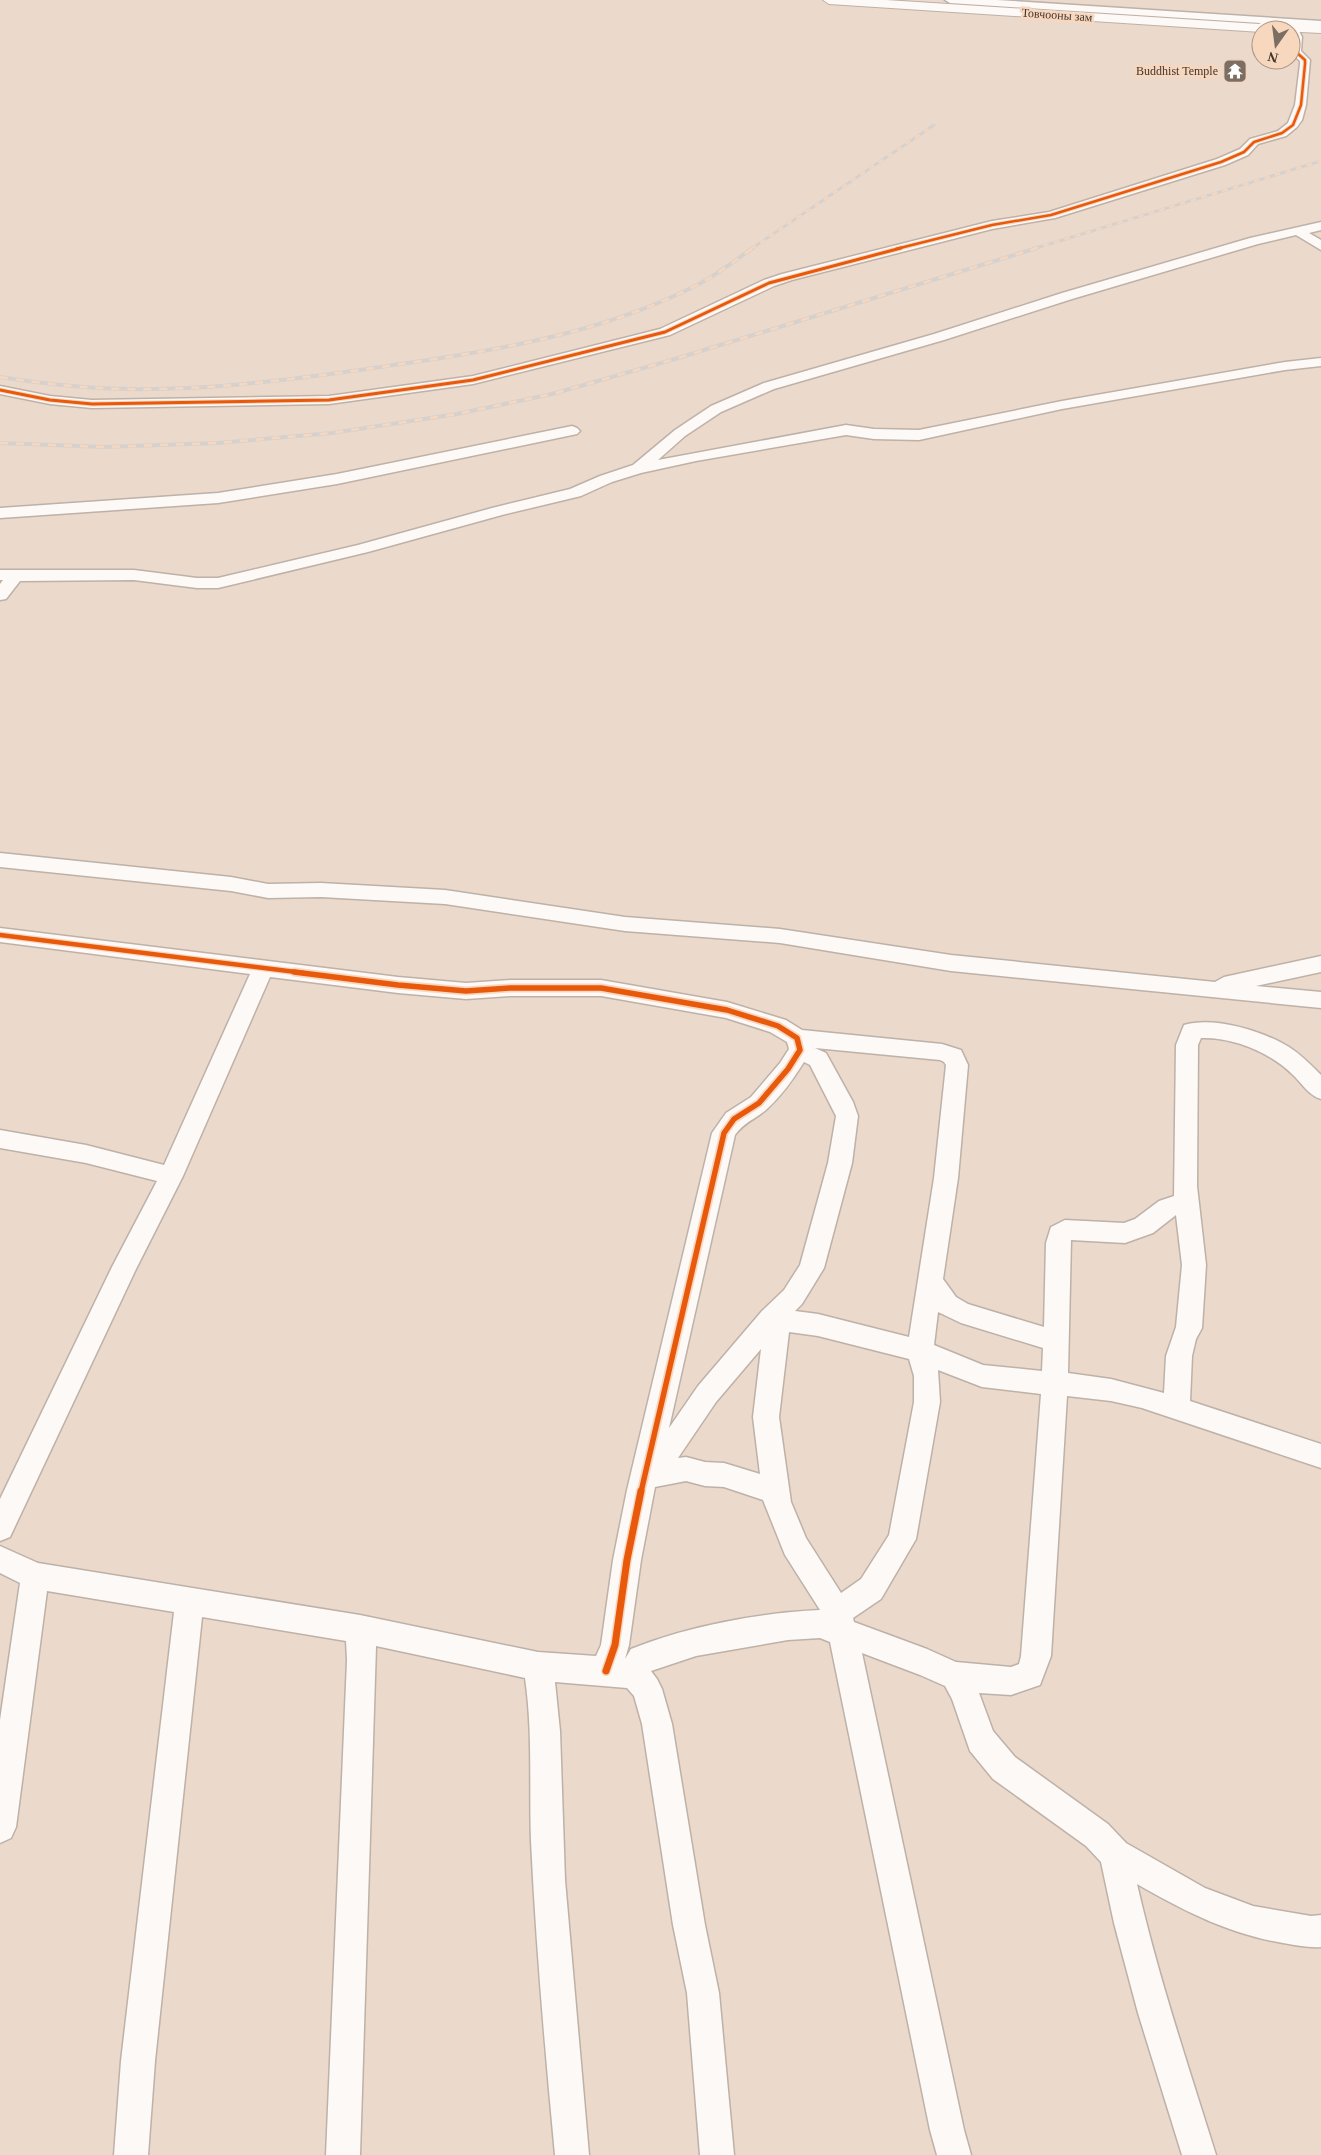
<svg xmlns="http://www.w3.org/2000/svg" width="1321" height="2155" font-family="Georgia,serif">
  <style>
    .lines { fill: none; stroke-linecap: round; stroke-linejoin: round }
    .minor-casing { stroke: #beb1a7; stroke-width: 3 }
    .highway-casing { stroke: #beb1a7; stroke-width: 2 }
    .minor { fill: #fcf9f7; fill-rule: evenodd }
    .highway { fill: #fcf9f7; fill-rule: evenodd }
    .rail-far1-casing { stroke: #d7d1cd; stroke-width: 3 }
    .rail-casing { stroke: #d7d1cd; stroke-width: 4 }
    .rail-far1 { stroke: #f8d7bf; stroke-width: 2; stroke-dasharray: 5.5; stroke-linecap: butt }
    .rail { stroke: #f8d7bf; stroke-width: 2.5; stroke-dasharray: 8; stroke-linecap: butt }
    .cycleway-far4-casing { stroke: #f8d7bf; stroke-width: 4.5 }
    .cycleway-far3-casing { stroke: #f8d7bf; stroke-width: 5 }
    .cycleway-far2-casing { stroke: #f8d7bf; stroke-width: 7 }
    .cycleway-far1-casing { stroke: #f8d7bf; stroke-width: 9 }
    .cycleway-casing { stroke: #f8d7bf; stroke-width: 10 }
    .cycleway-far4 { stroke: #e8590c; stroke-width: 2.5 }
    .cycleway-far3 { stroke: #e8590c; stroke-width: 3 }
    .cycleway-far2 { stroke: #e8590c; stroke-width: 4.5 }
    .cycleway-far1 { stroke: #e8590c; stroke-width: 5.5 }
    .cycleway { stroke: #e8590c; stroke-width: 7 }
    .labels { text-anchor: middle; stroke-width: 5; stroke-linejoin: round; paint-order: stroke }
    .far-street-label { font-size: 12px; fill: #41342b; stroke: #f8d7bf }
    .far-poi-label { font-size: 12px; fill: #41342b; stroke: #f8d7bf; text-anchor: end }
  </style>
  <rect width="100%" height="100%" fill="#ebd9cc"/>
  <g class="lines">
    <g class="minor-casing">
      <path id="minor" d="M945 0H997L1321 21V27L950 3Z
        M1294 28 1298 29 1302 37 1301 51 1310 60 1306 105 1302 120 1297 127 1286 136 1258 144 1248 155 1225 165 1055 218 992 229 792 280 774 286 670 335 473 384 329 404 92 408 50 404 0 394V386L50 396 92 400 329 396 473 376 660 329 764 280 782 274 992 221 1049 212 1217 159 1240 149 1250 139 1278 131 1288 123 1295 105 1300 64V61L1291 53V30H1289Z
        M1321 222V230L1309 233 1321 240V250L1296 235 1258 244 1072 299 944 340 774 389 721 412 685 436 658 460 846 425 874 429 919 430 1062 401 1285 362 1321 358V366L1285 370 1062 409 919 440 874 439 846 435 696 461 641 473 612 482 581 496 502 515 368 552 218 588H197L134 580 20 581 6 599 0 600V584L3 580H0V570H134L197 578H218L358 545 492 508 570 489 600 476 633 465 675 430 711 406 764 383 934 334 1062 293 1250 238Z
        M572 426 577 428 580 431 577 434 337 484 218 503 0 518V508L218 493 337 474Z
        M0 853 231 877 268 884 321 883 445 890 625 917 780 929 951 955 1215 982 1224 977 1321 956V972L1256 986 1321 992V1008L951 971 780 943 625 931 445 904 321 897 268 898 231 891 0 867Z
        M0 928 398 977 466 983 510 980H601L727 1002 786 1020 802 1030 942 1044 961 1050 968 1065 958 1178 943 1279 956 1297 968 1304 1044 1327 1046 1243 1051 1227 1065 1220 1124 1223 1135 1219 1159 1201 1174 1196 1176 1045 1184 1025C1214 1016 1263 1031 1289 1047 1300 1054 1309 1063 1318 1072L1321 1075V1099C1308 1095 1302 1083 1292 1074 1269 1052 1233 1037 1201 1038L1198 1045 1197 1186 1206 1265 1202 1328 1196 1339 1192 1356 1190 1401 1321 1444V1468L1142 1408 1111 1401 1067 1396 1051 1656 1040 1685 1011 1695 979 1693 993 1731 1015 1757 1108 1824 1126 1843 1205 1888 1253 1906 1311 1916 1321 1915V1947C1308 1948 1296 1945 1283 1943 1229 1934 1184 1911 1137 1884 1158 1976 1188 2065 1216 2155H1182L1138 2013 1114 1923 1101 1862 1086 1846 993 1779 970 1751 952 1699 945 1686 920 1675 862 1653 964 2130 971 2155H937L930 2130 830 1642 820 1638 788 1640 696 1656 651 1671 657 1679 662 1689 672 1724 705 1925 719 1993 734 2155H700L687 1993 673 1925 642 1724 634 1696 627 1688 555 1682 560 1731 565 1880 589 2155H555C545 2050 536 1946 531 1841 529 1786 533 1732 525 1678L376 1646 360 2155H326L347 1660 346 1641 202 1617 155 2061 148 2155H114L121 2061 174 1612 47 1591 16 1827 11 1838 0 1843V1720L20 1583 0 1573V1546L38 1563 360 1615 538 1652 596 1656 601 1645 613 1560 627 1490 712 1133 726 1113 751 1097 780 1063 789 1049 787 1042 770 1032 726 1018 601 996H510L466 999 398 993 270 977 183 1176 136 1269 10 1537 0 1541V1499L112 1267 157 1181 86 1163 0 1148V1130L86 1145 164 1165 250 974 0 942ZM815 1048 940 1060 944 1062 946 1065 934 1178 909 1337 818 1314 795 1311 802 1304 824 1268 852 1163 858 1116 853 1102 826 1053ZM804 1062 810 1065 836 1116 828 1163 800 1265 784 1290 762 1311 698 1386 669 1428 735 1135C745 1121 757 1119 768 1108 782 1095 794 1078 804 1062ZM1176 1215 1182 1265 1176 1327 1166 1356 1164 1393 1111 1379 1068 1373 1071 1240 1125 1243 1153 1233ZM938 1312 961 1323 1043 1348 1042 1371 983 1365 934 1345ZM789 1332 818 1336 909 1359 914 1376V1402L889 1535 861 1579 841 1593 806 1538 791 1502 779 1417ZM761 1349 753 1417 760 1474 724 1463 705 1462 686 1457 678 1458 716 1402ZM938 1370 982 1387 1041 1394 1021 1656 1019 1664 1011 1667 956 1662 927 1649 854 1622 853 1618 881 1599 916 1539 940 1402ZM686 1481 705 1486 724 1487 763 1500 785 1555 820 1610C758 1613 688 1626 631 1649L625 1659 629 1645 641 1560 655 1487Z"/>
    </g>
    <g class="highway-casing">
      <path id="highway" d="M823 0H886L1259 24 1265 21 1321 25V33L1261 30V32L829 4Z"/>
    </g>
    <use href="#minor" class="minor"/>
    <use href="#highway" class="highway"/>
    <g class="rail-far1-casing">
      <path id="rail-far1" d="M751 249 934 125
        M1033 249 1321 161"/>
    </g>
    <g class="rail-casing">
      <path id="rail" d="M0 377C32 382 65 386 97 388 190 393 282 381 374 368 485 352 600 336 701 283 719 273 736 260 753 248
        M0 443 104 447 218 443 332 433 457 414 552 394 675 359 1037 248"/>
    </g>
    <use href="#rail-far1" class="rail-far1"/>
    <use href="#rail" class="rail"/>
    <g class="cycleway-far4-casing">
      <path id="cycleway-far4" d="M896 249 992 225 1051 215 1221 162 1244 152 1254 142 1282 133 1293 125 1301 105 1305 64V60L1296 52 1297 37 1294 31"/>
    </g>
    <g class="cycleway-far3-casing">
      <path id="cycleway-far3" d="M0 390 50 400 92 404 329 400 473 380 665 332 769 283 901 248"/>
    </g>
    <g class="cycleway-far2-casing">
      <path id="cycleway-far2" d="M0 935 304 973"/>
    </g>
    <g class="cycleway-far1-casing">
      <path id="cycleway-far1" d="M294 972 398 985 466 991 510 988H601L727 1010 778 1026 797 1038 800 1050 788 1069 759 1103 734 1119 724 1133 641 1492"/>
    </g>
    <g class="cycleway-casing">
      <path id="cycleway" d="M606 1671 615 1645 627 1560 641 1491"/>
    </g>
    <use href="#cycleway-far4" class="cycleway-far4"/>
    <use href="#cycleway-far3" class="cycleway-far3"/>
    <use href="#cycleway-far2" class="cycleway-far2"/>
    <use href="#cycleway-far1" class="cycleway-far1"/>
    <use href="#cycleway" class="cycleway"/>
  </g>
  <defs>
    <g id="temple-square" transform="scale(1.25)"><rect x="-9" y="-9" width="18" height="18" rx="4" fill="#7c6e63" stroke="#f8d7bf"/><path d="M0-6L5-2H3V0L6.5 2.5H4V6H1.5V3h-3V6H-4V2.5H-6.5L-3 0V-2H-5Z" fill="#fff"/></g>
  </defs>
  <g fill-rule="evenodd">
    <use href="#temple-square" x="1235" y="71"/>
  </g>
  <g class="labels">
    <g class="far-street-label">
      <text transform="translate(1057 15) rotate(4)" y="4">Товчооны зам</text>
    </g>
    <g class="far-poi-label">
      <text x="1218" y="75">Buddhist Temple</text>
    </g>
  </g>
  <g transform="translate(1276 45) rotate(194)"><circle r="24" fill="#f8d7bf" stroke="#af9684"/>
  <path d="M0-4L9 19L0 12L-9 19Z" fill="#7c6e63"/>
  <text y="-8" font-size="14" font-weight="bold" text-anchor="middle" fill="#41342b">N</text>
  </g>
</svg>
